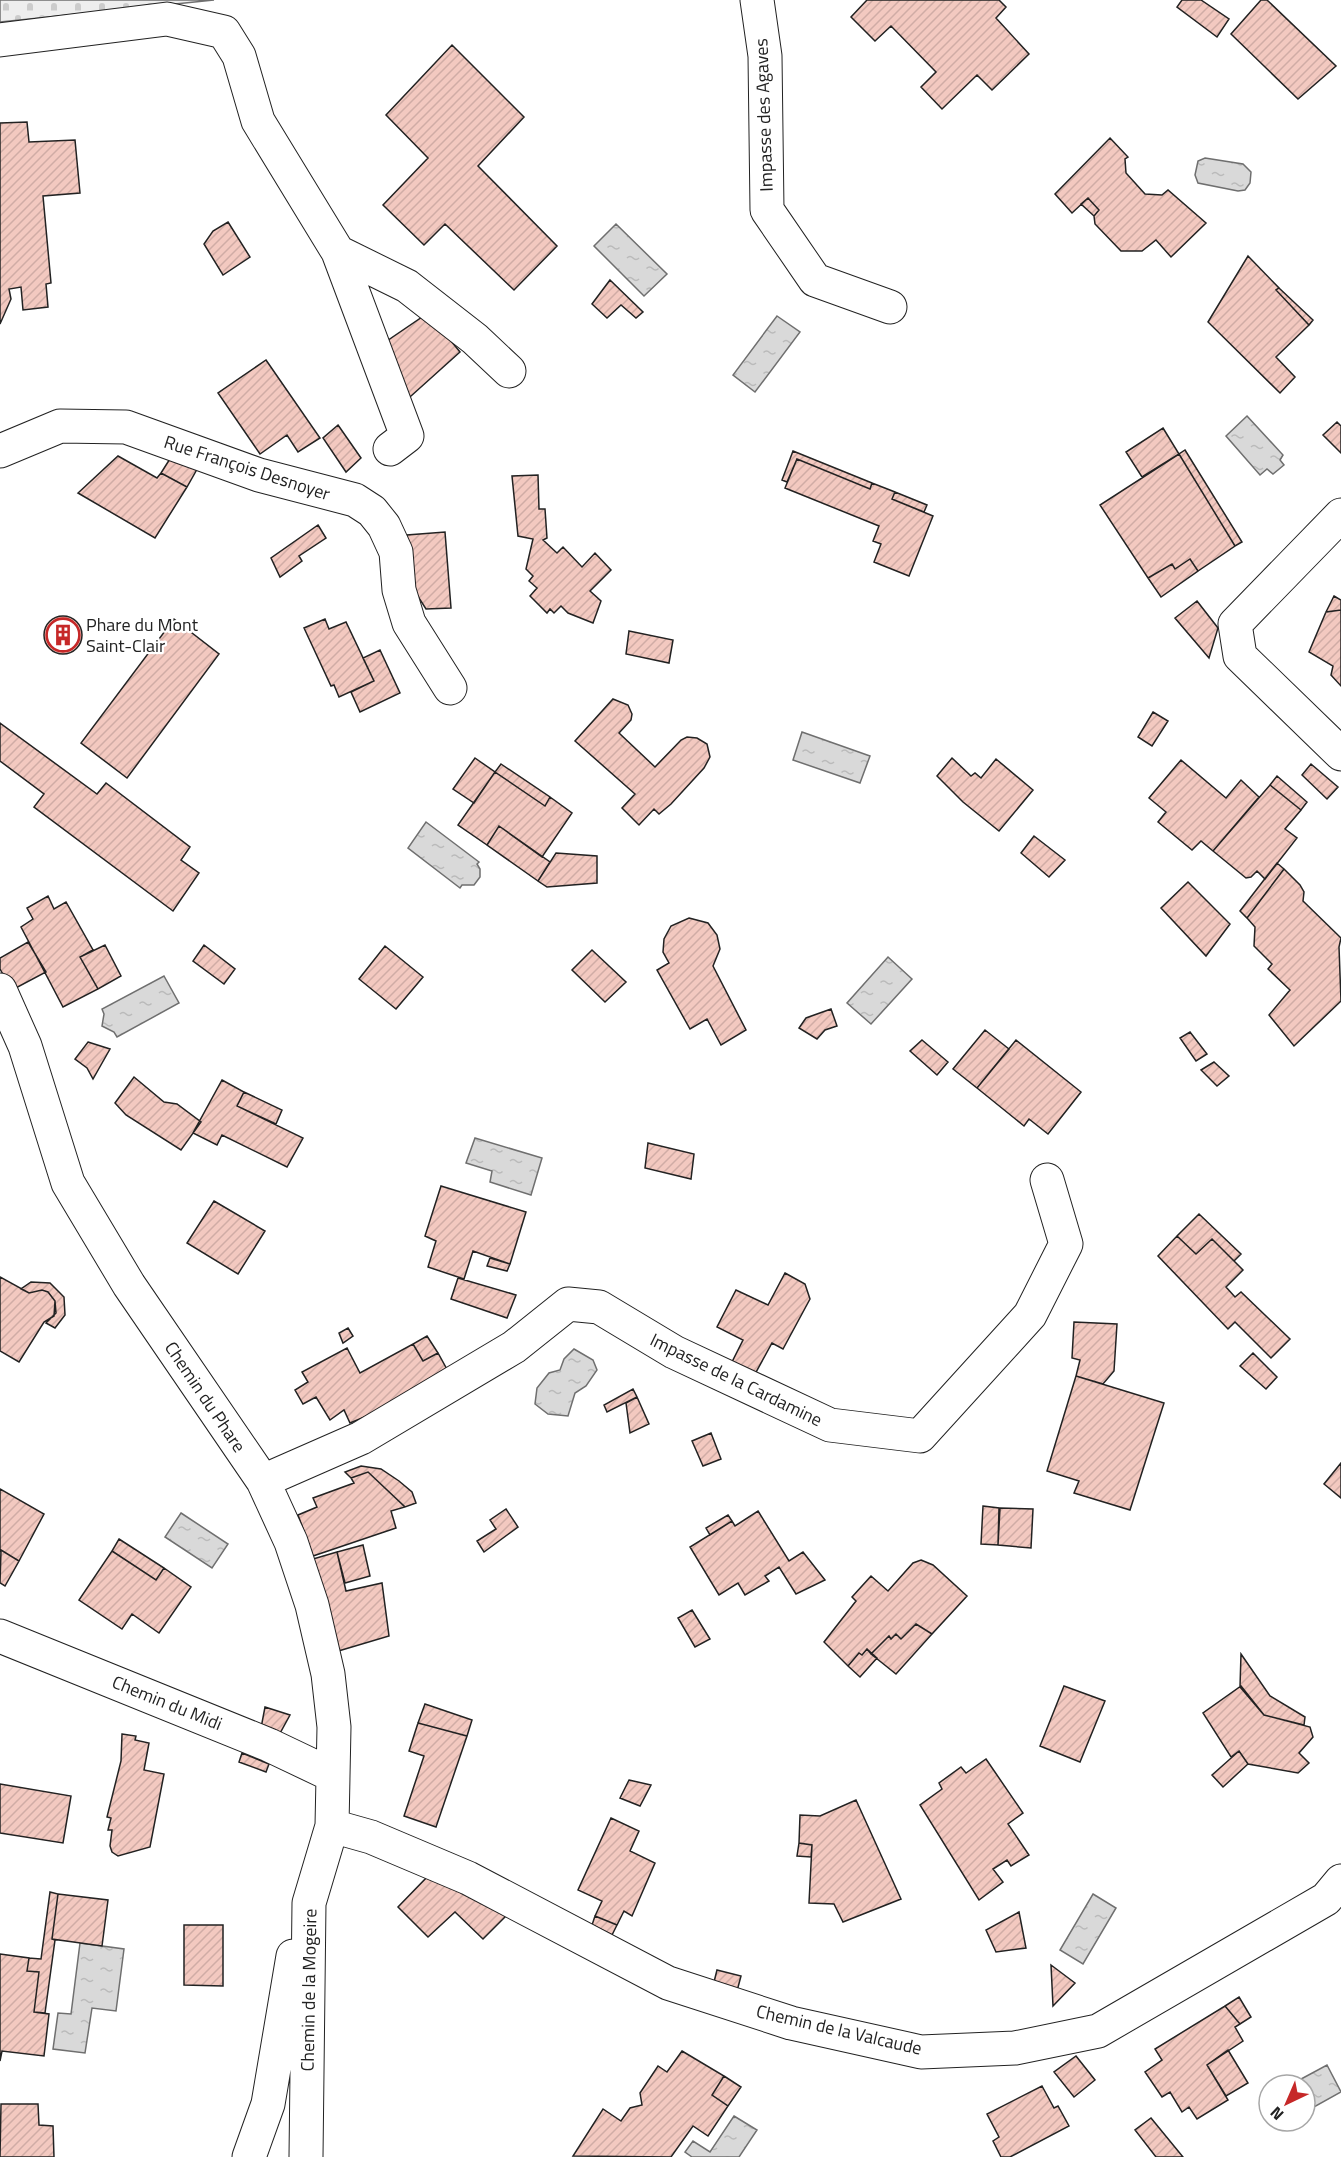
<svg xmlns="http://www.w3.org/2000/svg" width="1341" height="2157" font-family="'Titillium Web',sans-serif">
  <style>
    .cemetery { fill: url(#cemetery-stones); stroke: #6f6f6f; stroke-width: 1.5 }
    .water { fill: url(#water-ripples); stroke: #6f6f6f; stroke-width: 1.5 }
    .building { fill: url(#building-hatch); stroke: #222; stroke-width: 1.5 }
    .lines { fill: none; stroke-linecap: round; stroke-linejoin: round }
    .street-casing { stroke: #222; stroke-width: 35 }
    .street { stroke: #fff; stroke-width: 33 }
    .labels { text-anchor: middle; stroke-width: 4.5; stroke-linejoin: round; paint-order: stroke }
    .street-label { font-size: 18px; fill: #222; stroke: #fff }
    .poi-label { font-size: 18px; fill: #222; stroke: #fff; text-anchor: start }
  </style>
  <defs>
    <pattern id="cemetery-stones" width="16" height="16" patternUnits="userSpaceOnUse" patternTransform="scale(1.5)"><rect width="16" height="16" fill="#eee"/><path d="M2 7V4a2 2 0 0 1 4 0v3zM10 15v-3a2 2 0 0 1 4 0v3z" fill="#ccc"/></pattern>
    <pattern id="water-ripples" width="26" height="14" patternUnits="userSpaceOnUse" patternTransform="scale(1.5)"><rect width="26" height="14" fill="#d9d9d9"/><path d="M2 4q2-2 4 0t4 0M15 11q2-2 4 0t4 0" fill="none" stroke="#bababa"/></pattern>
    <pattern id="building-hatch" width="6" height="6" patternUnits="userSpaceOnUse" patternTransform="scale(1.5)"><rect width="6" height="6" fill="#f3c9c0"/><path d="M-1 1l2-2M0 6l6-6M5 7l2-2" fill="none" stroke="#d0aca5"/></pattern>
  </defs>
  <rect width="100%" height="100%" fill="#fff"/>
  <path class="cemetery" d="M0 0H214L0 22Z"/>
  <path class="water" d="M1205 158 1243 164 1251 172 1250 183 1245 190 1238 191 1198 183 1195 175 1198 161Z
    M616 224 667 274 644 296 594 246Z
    M777 316 800 332 755 392 733 375Z
    M1247 416 1283 455 1280 460 1284 465 1273 474 1267 469 1260 475 1226 436Z
    M802 732 870 756 860 783 793 760Z
    M426 822 479 862 477 864 480 869V877L474 885H462L460 888 408 848Z
    M888 957 912 979 871 1024 847 1003Z
    M164 976 179 1003 117 1037 114 1032 102 1026 104 1014 102 1009Z
    M475 1138 542 1158 531 1195 490 1182 492 1171 466 1163Z
    M574 1349 593 1360 597 1370 586 1386 575 1393 568 1416 548 1414 535 1404 537 1388 549 1373 560 1370 564 1359Z
    M181 1513 228 1544 212 1568 165 1537Z
    M1093 1894 1116 1908 1083 1964 1060 1950Z
    M80 1943 124 1949 116 2011 92 2008 85 2053 53 2049 58 2013 71 2014Z
    M1327 2065 1341 2092 1305 2112V2085H1290Z
    M734 2116 757 2130 739 2157H692L685 2152 693 2141 710 2152Z"/>
  <path class="building" d="M867 0H999L1006 7 996 18 1029 54 992 90 977 75 942 109 921 87 936 72 891 26 875 41 851 17Z
    M1182 0H1201L1229 19 1217 37 1177 7Z
    M1261 0H1267L1336 66 1298 99 1231 34Z
    M452 45 524 117 478 166 557 246 514 290 445 224 424 245 383 205 428 158 386 115Z
    M27 122 29 142 75 140 80 193 43 196 51 283 46 284 48 307 23 310 21 287 9 289 11 299 0 324V123Z
    M1110 138 1128 157 1125 159 1126 173 1145 194 1162 195 1168 190 1206 223 1171 257 1156 240 1142 251H1121L1095 224 1094 216 1099 210 1088 198 1072 213 1055 194Z
    M1088 198 1099 210 1094 216 1081 204Z
    M228 222 250 257 223 275 204 244 213 231Z
    M1248 256 1279 288 1276 290 1309 325 1276 357 1295 377 1280 393 1208 322Z
    M610 280 643 312 636 318 621 305 607 318 592 304Z
    M1279 288 1313 320 1309 325 1276 290Z
    M428 313 460 352 401 405 381 345Z
    M266 360 320 438 298 452 287 435 260 454 218 393Z
    M1337 422 1341 426V453L1323 435Z
    M338 425 361 458 346 472 323 438Z
    M1163 428 1179 454 1142 477 1126 452Z
    M1185 450 1242 542 1235 546 1179 454Z
    M793 451 872 483 870 489 797 459 787 482 782 480Z
    M173 454 200 464 187 487 161 473Z
    M1179 454 1235 546 1198 571 1190 559 1175 569 1172 564 1148 578 1100 505Z
    M118 456 157 478 161 473 187 487 155 538 78 493Z
    M797 459 870 489 872 483 895 492 892 499 933 516 909 576 874 562 881 544 873 541 879 526 785 488Z
    M538 475 539 509H545L547 538 543 540 557 553 563 547 582 567 595 553 611 570 590 591 601 601 593 623 568 613 561 606 554 613 550 609 547 613 530 596 537 588 529 581 533 576 526 569 533 539 518 536 512 476Z
    M895 492 927 505 924 512 892 499Z
    M318 525 326 538 299 556 302 561 280 577 271 558Z
    M445 532 451 608 426 609 410 584 407 535Z
    M1190 559 1198 571 1161 597 1148 578 1172 564 1175 569Z
    M1334 596 1341 600V610L1326 612Z
    M1197 601 1218 628 1209 658 1175 618Z
    M1341 610V686L1331 675 1333 666 1309 652 1326 612Z
    M44 635a19 19 0 1 1 38 0a19 19 0 1 1-38 0Z
    M174 619 219 654 127 778 81 743Z
    M325 619 329 629 346 622 374 681 339 697 334 685 331 686 304 628Z
    M629 631 673 640 669 663 626 654Z
    M380 650 400 693 360 712 351 692 374 681 363 658Z
    M613 699 628 705 632 714 631 720 619 733 655 767 681 740 687 737 697 738 707 744 710 757 704 768 671 804 659 814 654 809 639 825 622 808 635 794 575 741Z
    M1153 712 1168 721 1152 746 1138 737Z
    M0 723 97 794 106 783 190 847 181 860 199 873 173 911 34 807 44 794 0 761Z
    M475 758 495 772 474 803 453 789Z
    M952 758 971 776 975 773 981 778 996 759 1033 790 999 831 963 802 937 776Z
    M1181 760 1226 798 1241 780 1259 797 1213 851 1201 841 1192 850 1158 822 1166 812 1149 798Z
    M501 764 550 797 545 806 495 772Z
    M1311 764 1338 787 1327 799 1302 775Z
    M495 772 545 806 550 797 572 813 542 857 499 826 487 845 458 825Z
    M1277 776 1307 802 1301 810 1270 785Z
    M1270 785 1301 810 1285 829 1297 838 1265 879 1257 871 1251 877 1246 878 1213 851Z
    M499 826 550 862 538 881 487 845Z
    M1034 836 1065 860 1049 877 1021 853Z
    M556 853 597 856V883L547 887 538 881Z
    M1277 863 1284 869 1247 918 1240 911Z
    M1284 869 1300 885 1304 892 1303 901 1341 938 1339 947 1341 1001 1294 1046 1269 1015 1290 990 1268 969 1272 964 1254 946 1255 927 1247 918Z
    M1188 882 1230 924 1206 956 1161 908Z
    M48 896 54 909 66 902 93 950 80 957 98 989 63 1007 21 927 33 919 27 908Z
    M689 918 708 923 717 935 720 949 713 966 746 1030 721 1045 707 1019 690 1029 657 970 669 963 663 952 664 939 671 926Z
    M28 942 46 972 12 990 0 969V958Z
    M105 945 121 976 98 989 80 957Z
    M204 945 235 969 224 984 193 961Z
    M385 946 423 977 396 1009 359 979Z
    M592 950 626 982 605 1002 572 970Z
    M831 1009 837 1026 825 1030 817 1039 799 1028 806 1018Z
    M985 1030 1009 1049 977 1088 953 1069Z
    M1190 1032 1207 1054 1196 1061 1180 1038Z
    M922 1040 948 1062 937 1075 910 1051Z
    M1016 1040 1081 1092 1048 1134 1029 1119 1024 1126 977 1088Z
    M88 1042 110 1049 93 1079 87 1068 75 1059Z
    M1214 1062 1229 1076 1217 1086 1201 1070Z
    M134 1077 164 1102 177 1104 201 1122 181 1150 126 1115 115 1103Z
    M222 1080 244 1092 237 1106 303 1138 287 1167 222 1135 217 1145 193 1133Z
    M244 1092 282 1110 276 1124 237 1106Z
    M648 1143 694 1154 691 1179 645 1168Z
    M441 1186 526 1212 510 1264 473 1251 464 1279 428 1267 436 1241 425 1236Z
    M214 1201 265 1231 238 1274 187 1243Z
    M1199 1214 1241 1254 1234 1261 1212 1239 1196 1254 1177 1236Z
    M1177 1236 1196 1254 1212 1239 1243 1270 1226 1287 1235 1297 1241 1292 1290 1339 1271 1358 1235 1322 1228 1329 1158 1256Z
    M490 1258 510 1264 507 1271 487 1266Z
    M785 1273 805 1284 810 1299 783 1349 772 1343 755 1374 732 1362 743 1340 717 1327 736 1290 768 1305Z
    M0 1277 29 1293 42 1290 48 1292 55 1301 54 1316 44 1322 19 1362 0 1351Z
    M458 1278 516 1295 507 1318 451 1299Z
    M31 1282 50 1283 64 1297 65 1315 55 1328 46 1323 56 1313 55 1301 48 1292 42 1290 29 1293 21 1289Z
    M1074 1322 1117 1324 1114 1371 1103 1384 1076 1376 1080 1360 1072 1358Z
    M348 1328 353 1336 343 1343 339 1333Z
    M427 1336 438 1353 423 1361 413 1344Z
    M413 1344 423 1361 438 1353 449 1373 379 1411 350 1423 344 1410 330 1420 316 1397 303 1404 295 1390 308 1382 302 1372 347 1348 360 1373Z
    M1253 1353 1277 1377 1266 1389 1240 1366Z
    M1076 1376 1164 1403 1130 1510 1074 1493 1079 1481 1047 1471Z
    M633 1389 637 1397 607 1412 604 1405Z
    M637 1397 649 1424 630 1433 626 1403Z
    M711 1433 721 1459 703 1466 692 1441Z
    M1341 1463V1498L1324 1484Z
    M361 1466 381 1469 399 1481 412 1492 416 1503 405 1507 368 1472 351 1478 345 1472Z
    M368 1472 405 1507 391 1511 396 1528 313 1556 298 1515 317 1507 313 1498 354 1483 351 1478Z
    M0 1489 44 1514 19 1561 1 1550 0 1552Z
    M983 1506 999 1508 998 1545 981 1544Z
    M1000 1508 1033 1509 1031 1548 998 1545Z
    M506 1509 518 1527 484 1552 477 1541 496 1529 490 1520Z
    M758 1511 789 1561 803 1552 825 1580 796 1594 779 1567 765 1576 769 1581 745 1595 738 1583 719 1595 690 1547 732 1521 735 1526Z
    M728 1515 732 1521 710 1535 706 1528Z
    M119 1539 164 1568 156 1580 112 1551Z
    M363 1545 370 1576 345 1583 337 1552Z
    M1 1550 19 1561 5 1586 0 1583Z
    M112 1551 156 1580 164 1568 191 1587 159 1633 132 1614 122 1629 79 1600Z
    M337 1552 346 1591 382 1583 389 1636 335 1652 313 1559Z
    M921 1560 933 1565 967 1596 932 1634 916 1624 901 1639 896 1634 891 1639 889 1636 871 1654 867 1649 862 1655 859 1653 848 1666 824 1642 856 1601 852 1597 871 1576 888 1591 913 1563Z
    M692 1610 710 1639 695 1647 678 1618Z
    M916 1624 932 1634 896 1674 871 1654 889 1636 891 1639 896 1634 901 1639Z
    M867 1649 877 1658 860 1677 848 1666 859 1653 862 1655Z
    M1241 1654 1270 1696 1305 1717 1304 1725 1264 1715 1240 1687Z
    M1064 1686 1105 1701 1080 1762 1040 1746Z
    M1241 1686 1264 1715 1310 1727 1313 1737 1299 1753 1309 1763 1298 1773 1248 1764 1239 1751 1231 1757 1203 1713Z
    M425 1704 472 1720 467 1736 418 1723Z
    M265 1707 290 1715 279 1735 261 1728Z
    M418 1723 467 1736 436 1827 404 1816 424 1756 409 1751Z
    M122 1734 136 1736 135 1740 149 1743 144 1770 164 1774 150 1847 118 1856 112 1852 110 1846 112 1830H108L111 1818 107 1817 121 1761Z
    M1239 1751 1248 1764 1223 1787 1212 1775Z
    M242 1753 269 1764 266 1772 239 1762Z
    M986 1759 1023 1813 1008 1824 1029 1855 1011 1866 1007 1860 993 1869 1003 1882 979 1900 920 1805 942 1789 939 1783 961 1767 966 1773Z
    M629 1780 651 1785 640 1806 620 1798Z
    M0 1784 71 1796 63 1843 0 1833Z
    M856 1800 901 1899 843 1922 834 1904 809 1903 812 1845 799 1843 800 1815 820 1816Z
    M611 1818 639 1831 630 1851 655 1863 632 1916 624 1911 617 1925 595 1916 602 1901 578 1890Z
    M799 1843 812 1845 811 1857 797 1856Z
    M430 1874 509 1913 483 1939 455 1912 428 1937 398 1907Z
    M50 1892 58 1894 52 1939 55 1940 45 2013 34 2012 39 1972 27 1971 29 1958 41 1959Z
    M58 1894 108 1900 102 1946 52 1939Z
    M1019 1912 1026 1948 996 1952 986 1930Z
    M595 1916 617 1925 612 1935 592 1925Z
    M184 1925H223V1986L184 1985Z
    M0 1954 29 1958 27 1971 39 1972 34 2012 49 2014 44 2056 2 2051 0 2061Z
    M1051 1965 1075 1983 1053 2006Z
    M717 1970 741 1976 737 1991 713 1986Z
    M1239 1997 1251 2017 1240 2024 1225 2006Z
    M1225 2006 1240 2024 1235 2027 1243 2041 1207 2065 1228 2100 1197 2119 1189 2107 1182 2112 1170 2092 1162 2097 1145 2072 1162 2060 1155 2049Z
    M1228 2050 1248 2083 1226 2096 1207 2065Z
    M682 2051 724 2076 712 2095 728 2106 708 2136 693 2126 671 2157 573 2156 603 2109 621 2121 630 2108 642 2105 640 2093 658 2066 667 2072Z
    M1076 2056 1095 2080 1074 2097 1054 2072Z
    M724 2076 741 2087 728 2106 712 2095Z
    M1042 2086 1054 2108 1058 2106 1069 2126 1010 2157H1001L993 2141 999 2137 987 2114Z
    M1 2104H38L39 2125 53 2126 54 2157H0Z
    M1151 2118 1183 2157H1156L1135 2130Z"/>
  <g class="lines">
    <g class="street-casing">
      <path id="street" d="M757 0 765 56 767 210 815 280 890 307
        M0 40 167 19 224 32 239 56 258 121 338 252 407 436 390 449
        M338 252 407 286 475 339 509 371
        M0 451 60 426 126 427 259 475 355 500 372 511 384 526 396 552 399 590 409 623 450 688
        M1341 515 1235 624 1240 656 1341 754
        M0 990 25 1046 68 1183 129 1285 263 1481 291 1542 312 1605 328 1674 334 1727 332 1826 309 1903 306 2157
        M263 1481 361 1438 514 1347 568 1304 599 1307 674 1352 830 1425 920 1436 1030 1315 1066 1244 1047 1180
        M0 1636 269 1745 332 1775
        M332 1826 371 1837 468 1878 668 1983 791 2023 921 2052 1015 2048 1098 2031 1326 1899 1341 1881
        M249 2157 268 2104 293 1956"/>
    </g>
    <use href="#street" class="street"/>
  </g>
  <defs>
    <g id="building-ring" transform="scale(1.725)"><circle r="9.5" fill="#fff" stroke="#c62828" stroke-width="1.5"/><path d="M-4-6H4V6H1V3H-1V6H-4ZM-2.5-4.3h1.7v1.8h-1.7ZM.8-4.3h1.7v1.8H.8ZM-2.5-1h1.7V.8h-1.7ZM.8-1h1.7V.8H.8Z" fill="#c62828"/></g>
  </defs>
  <g fill-rule="evenodd">
    <use href="#building-ring" x="63" y="635"/>
  </g>
  <g class="labels">
    <g class="street-label">
      <text transform="translate(764 115) rotate(-92)" y="6">Impasse des Agaves</text>
      <text transform="translate(247 468) rotate(18)" y="6">Rue François Desnoyer</text>
      <text transform="translate(736 1380) rotate(26)" y="6">Impasse de la Cardamine</text>
      <text transform="translate(205 1397) rotate(56)" y="6">Chemin du Phare</text>
      <text transform="translate(167 1703) rotate(22)" y="6">Chemin du Midi</text>
      <text transform="translate(309 1990) rotate(-89)" y="6">Chemin de la Mogeire</text>
      <text transform="translate(839 2030) rotate(13)" y="6">Chemin de la Valcaude</text>
    </g>
    <g class="poi-label">
      <text x="86" y="631">Phare du Mont<tspan x="86" dy="21">Saint-Clair</tspan></text>
    </g>
  </g>
  <g transform="translate(1287 2103) rotate(224)"><circle r="28" fill="#ffffff" stroke="#a7a7a7" stroke-width="1.5"/>
  <path d="M0-4.5L10 22L0 15L-10 22Z" fill="#c62828"/>
  <text y="-9" font-size="16" font-weight="bold" text-anchor="middle" fill="#222222">N</text>
  </g>
</svg>
